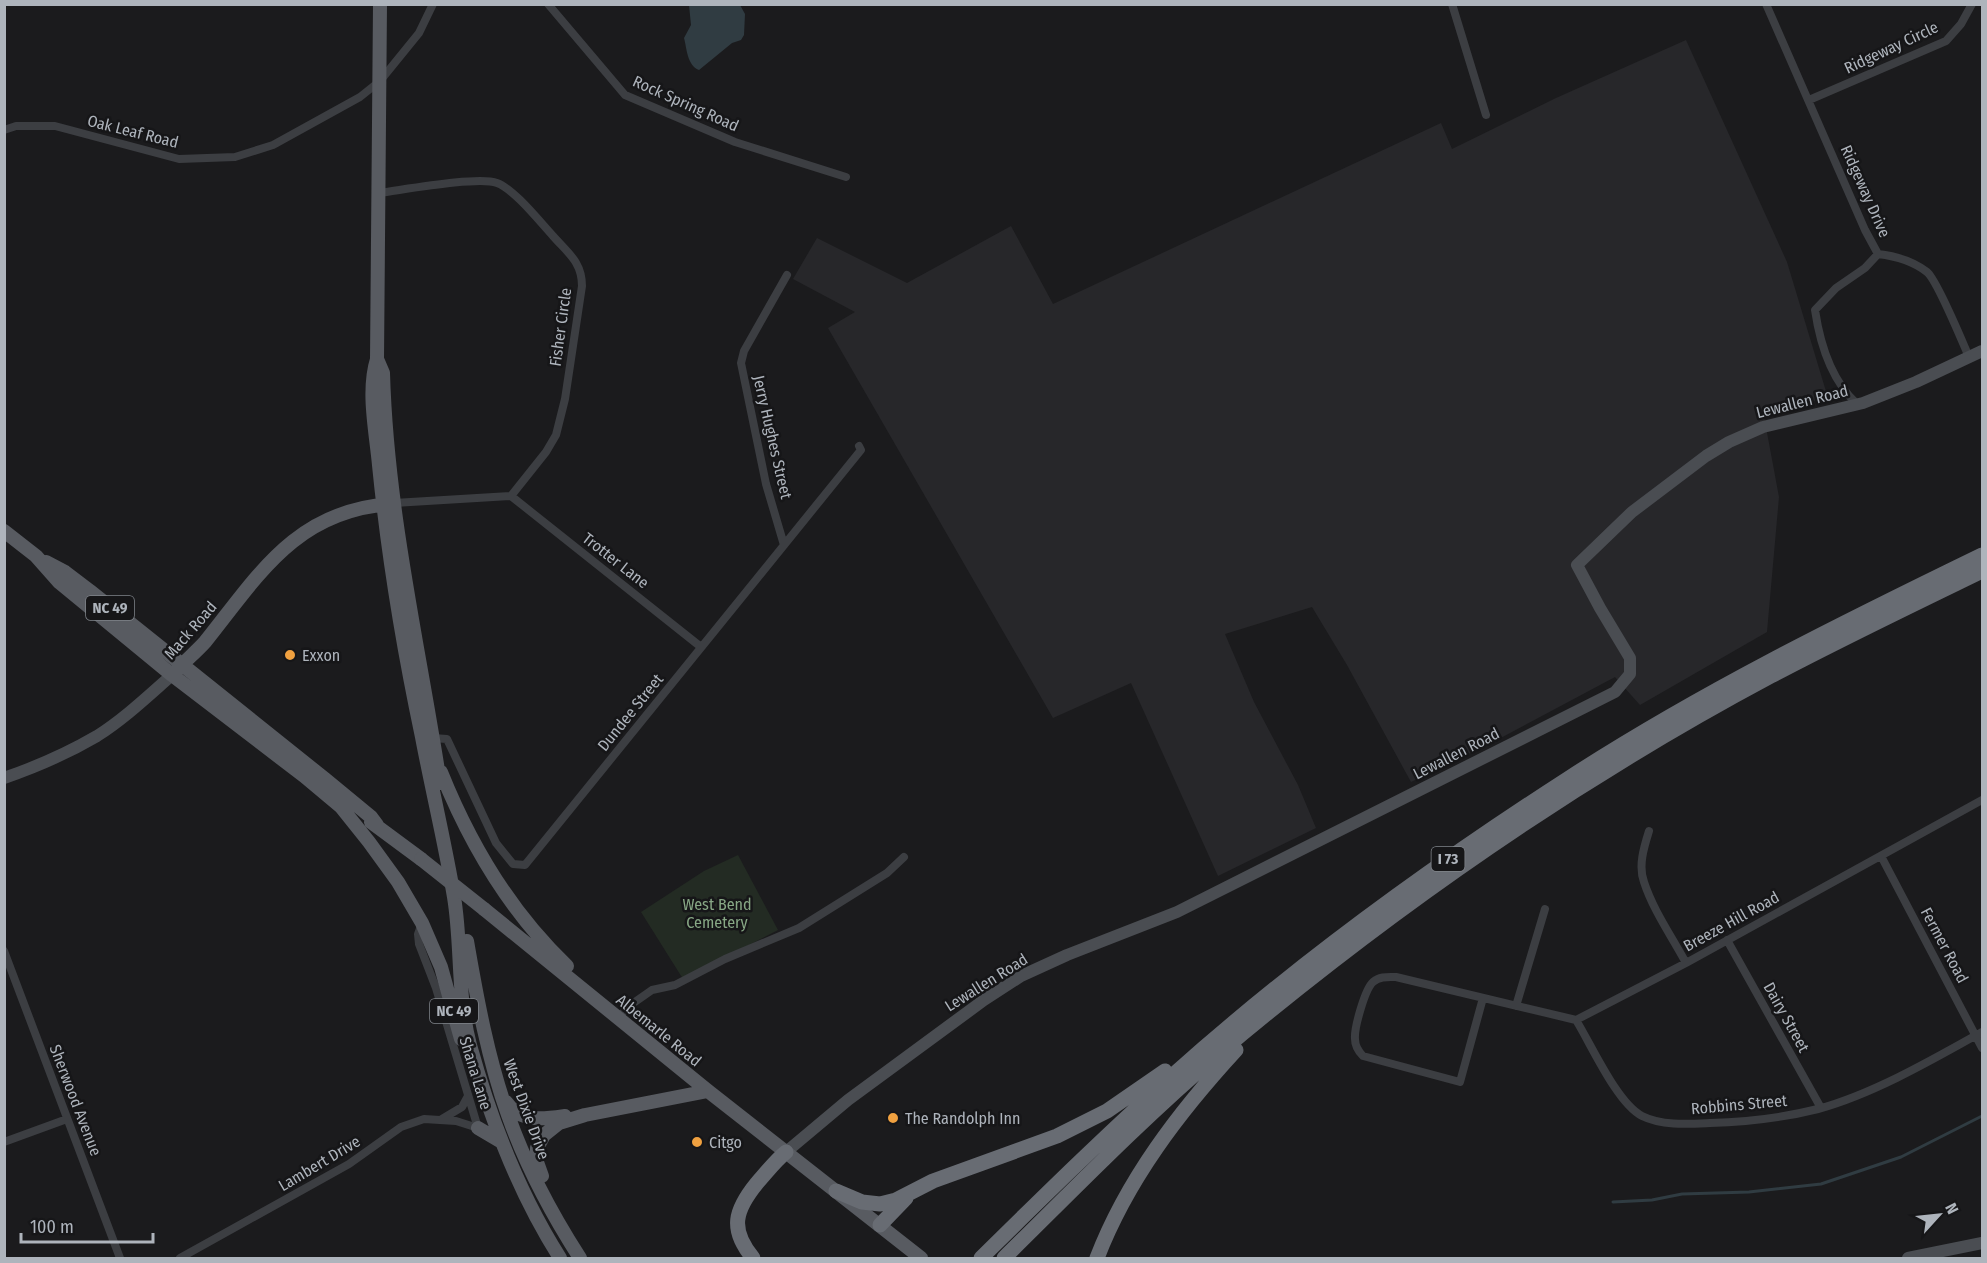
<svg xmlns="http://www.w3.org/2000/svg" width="1987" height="1263" font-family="'Fira Sans Condensed',sans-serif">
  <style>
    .built { fill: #27272a }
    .green { fill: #232b23 }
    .water { fill: #303c42 }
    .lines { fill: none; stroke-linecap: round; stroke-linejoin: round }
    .stream { stroke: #303c42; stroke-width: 3 }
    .street { stroke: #3c3e42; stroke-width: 8 }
    .secondary { stroke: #4a4d52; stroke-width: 12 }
    .primary { stroke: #585b61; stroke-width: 14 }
    .highway { stroke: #686c73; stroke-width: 15 }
    .primary-bridge { stroke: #585b61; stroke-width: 14 }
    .poi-dot { fill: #f0a140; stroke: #161618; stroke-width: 2 }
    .labels { text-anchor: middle; stroke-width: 5; stroke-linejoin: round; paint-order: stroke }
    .shield { fill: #161618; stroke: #80858b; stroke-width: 1.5 }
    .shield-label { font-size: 15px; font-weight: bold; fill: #aeb4bc }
    .street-label { font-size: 16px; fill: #aeb4bc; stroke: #161618 }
    .poi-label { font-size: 16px; fill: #aeb4bc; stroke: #161618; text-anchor: start }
    .park-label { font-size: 16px; fill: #87a785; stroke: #161618 }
  </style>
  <rect width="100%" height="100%" fill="#1b1b1d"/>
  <path class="built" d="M1686 40 1787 262 1828 398 1763 411 1779 497 1767 632 1640 705 1615 677 1495 741 1411 782 1347 665 1312 607 1225 634 1254 702 1298 785 1316 828 1218 876 1131 683 1053 718 828 328 855 312 793 279 817 238 907 283 1011 226 1053 304 1441 123 1452 149 1556 98Z"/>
  <path class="green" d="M738 855 778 930 683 979 641 912 704 871Z"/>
  <path class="water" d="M689 5H740L745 14 744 35 741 40 732 43 699 70C687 65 687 49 684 38L691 25Z"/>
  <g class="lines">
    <path class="stream" d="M1613 1202 1652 1200 1682 1194 1749 1192 1821 1184 1901 1157 1982 1116"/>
    <path class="street" d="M548 4 625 95 735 142 846 177
      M1452 4 1486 115
      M1766 4 1865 230 1878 254C1895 256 1913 261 1927 272 1937 280 1962 341 1969 357
      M1809 100 1946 41 1961 24 1972 4
      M4 130 16 126H55L179 159 235 157 273 145 360 97 380 81 419 33 433 4
      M379 193C403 190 478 176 497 183 514 189 540 222 553 236 568 253 582 262 582 286L565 399 556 435 546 452 511 496
      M1857 404C1831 380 1820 344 1815 310L1836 288 1865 268 1878 254
      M511 496 701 647
      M394 503 511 496
      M784 545 766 484 741 363 744 351 787 275
      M433 738 447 739 496 843 513 864 525 865 861 450 859 446
      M1649 831C1644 847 1638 866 1644 882 1653 910 1672 937 1686 963
      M1881 856 1982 1048
      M422 923 418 934 419 944 436 988 478 1128
      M1727 940 1821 1108
      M4 951 120 1258
      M1483 998 1460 1082 1363 1056C1358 1051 1355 1046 1355 1039 1354 1028 1365 989 1373 982 1380 976 1388 977 1396 977L1576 1020 1686 963 1982 800
      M1516 1006 1545 909
      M618 1017 632 1004 652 990 675 985 725 959 799 928 887 873 904 857
      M1576 1020C1592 1046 1617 1103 1642 1116 1662 1126 1689 1124 1710 1123 1747 1122 1782 1118 1818 1109 1873 1094 1932 1060 1982 1032
      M442 1119 462 1107 468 1096
      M4 1142 67 1119
      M180 1258 349 1164 401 1127 424 1119 456 1121 478 1128"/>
    <path class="secondary" d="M4 778C36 767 68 753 97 736 124 719 148 696 172 675
      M786 1152 848 1100 984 1000 1021 976 1067 955 1177 912 1615 692 1630 674V658L1600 608 1577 565 1632 512 1706 456 1729 442 1763 427 1863 403 1916 382 1982 351
      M1908 1258 1982 1243"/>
    <path class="primary" d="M380 4 377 359C367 391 376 432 379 465 388 556 403 647 422 737 432 790 445 843 454 897 462 945 457 997 470 1045 491 1121 518 1192 560 1258
      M377 359 383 373C387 512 419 646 440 783
      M4 531 36 556 59 582 172 675 304 776 341 807 369 842 398 882 422 923 441 967 461 1039
      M46 562 65 572 90 591 325 779 371 817 377 825
      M176 671C185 661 196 652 205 642 258 576 295 511 390 504
      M441 772C470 844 510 912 567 966
      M371 822 421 859
      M484 909 708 1091 921 1258
      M467 941C477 999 488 1059 508 1115 526 1166 551 1213 580 1258
      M506 1102C520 1123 544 1119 565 1116
      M478 1128 500 1141
      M542 1176 537 1162V1148L544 1135 559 1123 585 1115 708 1091"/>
    <path class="highway" d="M836 1191 862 1202 880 1204 896 1200 933 1181 1057 1136 1107 1111 1165 1071
      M880 1225 906 1198
      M753 1258C729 1229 735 1210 757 1183 767 1172 775 1161 786 1152
      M981 1258C1044 1196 1107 1134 1173 1075 1296 965 1431 867 1569 778 1700 693 1842 623 1982 555
      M1004 1258C1074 1189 1143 1118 1218 1054 1389 910 1574 781 1771 676 1841 639 1912 605 1982 571
      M1097 1258C1127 1180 1179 1112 1236 1050"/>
    <path class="primary-bridge" d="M421 859 484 909"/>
  </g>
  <g class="poi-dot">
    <circle cx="290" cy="655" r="6"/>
    <circle cx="893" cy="1118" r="6"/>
    <circle cx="697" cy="1142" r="6"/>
  </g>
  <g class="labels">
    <g class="shield">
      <rect x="86" y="596" width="48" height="24" rx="4.5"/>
      <rect x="1431.5" y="847" width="33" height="24" rx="4.5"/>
      <rect x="430" y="999" width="48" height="24" rx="4.5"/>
    </g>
    <g class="shield-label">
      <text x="110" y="613">NC 49</text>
      <text x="1448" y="864">I 73</text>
      <text x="454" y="1016">NC 49</text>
    </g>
    <g class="street-label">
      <text transform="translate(1891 47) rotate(-25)" y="6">Ridgeway Circle</text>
      <text transform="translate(686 103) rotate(24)" y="6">Rock Spring Road</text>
      <text transform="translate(133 131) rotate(14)" y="6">Oak Leaf Road</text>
      <text transform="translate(1866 191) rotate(66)" y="6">Ridgeway Drive</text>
      <text transform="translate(560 327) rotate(-82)" y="6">Fisher Circle</text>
      <text transform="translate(1802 401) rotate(-14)" y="6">Lewallen Road</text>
      <text transform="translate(773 437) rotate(77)" y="6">Jerry Hughes Street</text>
      <text transform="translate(616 560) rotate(38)" y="6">Trotter Lane</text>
      <text transform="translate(190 630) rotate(-49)" y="6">Mack Road</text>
      <text transform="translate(630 712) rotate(-51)" y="6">Dundee Street</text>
      <text transform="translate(1456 753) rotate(-27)" y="6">Lewallen Road</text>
      <text transform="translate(1731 921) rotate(-29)" y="6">Breeze Hill Road</text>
      <text transform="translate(1945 945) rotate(62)" y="6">Fermer Road</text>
      <text transform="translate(986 982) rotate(-32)" y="6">Lewallen Road</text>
      <text transform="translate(1787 1017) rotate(61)" y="6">Dairy Street</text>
      <text transform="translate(659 1030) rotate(39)" y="6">Albemarle Road</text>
      <text transform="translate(476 1073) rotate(73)" y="6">Shana Lane</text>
      <text transform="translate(76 1100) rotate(69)" y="6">Sherwood Avenue</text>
      <text transform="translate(1739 1104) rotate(-5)" y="6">Robbins Street</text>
      <text transform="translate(527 1109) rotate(70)" y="6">West Dixie Drive</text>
      <text transform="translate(319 1163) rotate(-31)" y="6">Lambert Drive</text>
    </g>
    <g class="poi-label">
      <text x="302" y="661">Exxon</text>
      <text x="905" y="1124">The Randolph Inn</text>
      <text x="709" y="1148">Citgo</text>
    </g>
    <g class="park-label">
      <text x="717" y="910">West Bend<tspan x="717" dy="18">Cemetery</tspan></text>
    </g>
  </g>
  <rect width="1987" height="1263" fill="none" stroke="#aeb4bc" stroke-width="12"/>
  <g transform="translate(1939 1215) rotate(63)" stroke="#161618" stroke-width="4.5" paint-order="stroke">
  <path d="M0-4.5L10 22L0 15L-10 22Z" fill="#aeb4bc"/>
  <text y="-9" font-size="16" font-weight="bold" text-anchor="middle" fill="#aeb4bc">N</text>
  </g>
  <path d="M21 1233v9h132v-9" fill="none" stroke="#aeb4bc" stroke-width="3"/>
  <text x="30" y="1233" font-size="18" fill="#aeb4bc" stroke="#161618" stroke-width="4.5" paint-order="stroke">100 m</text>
</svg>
